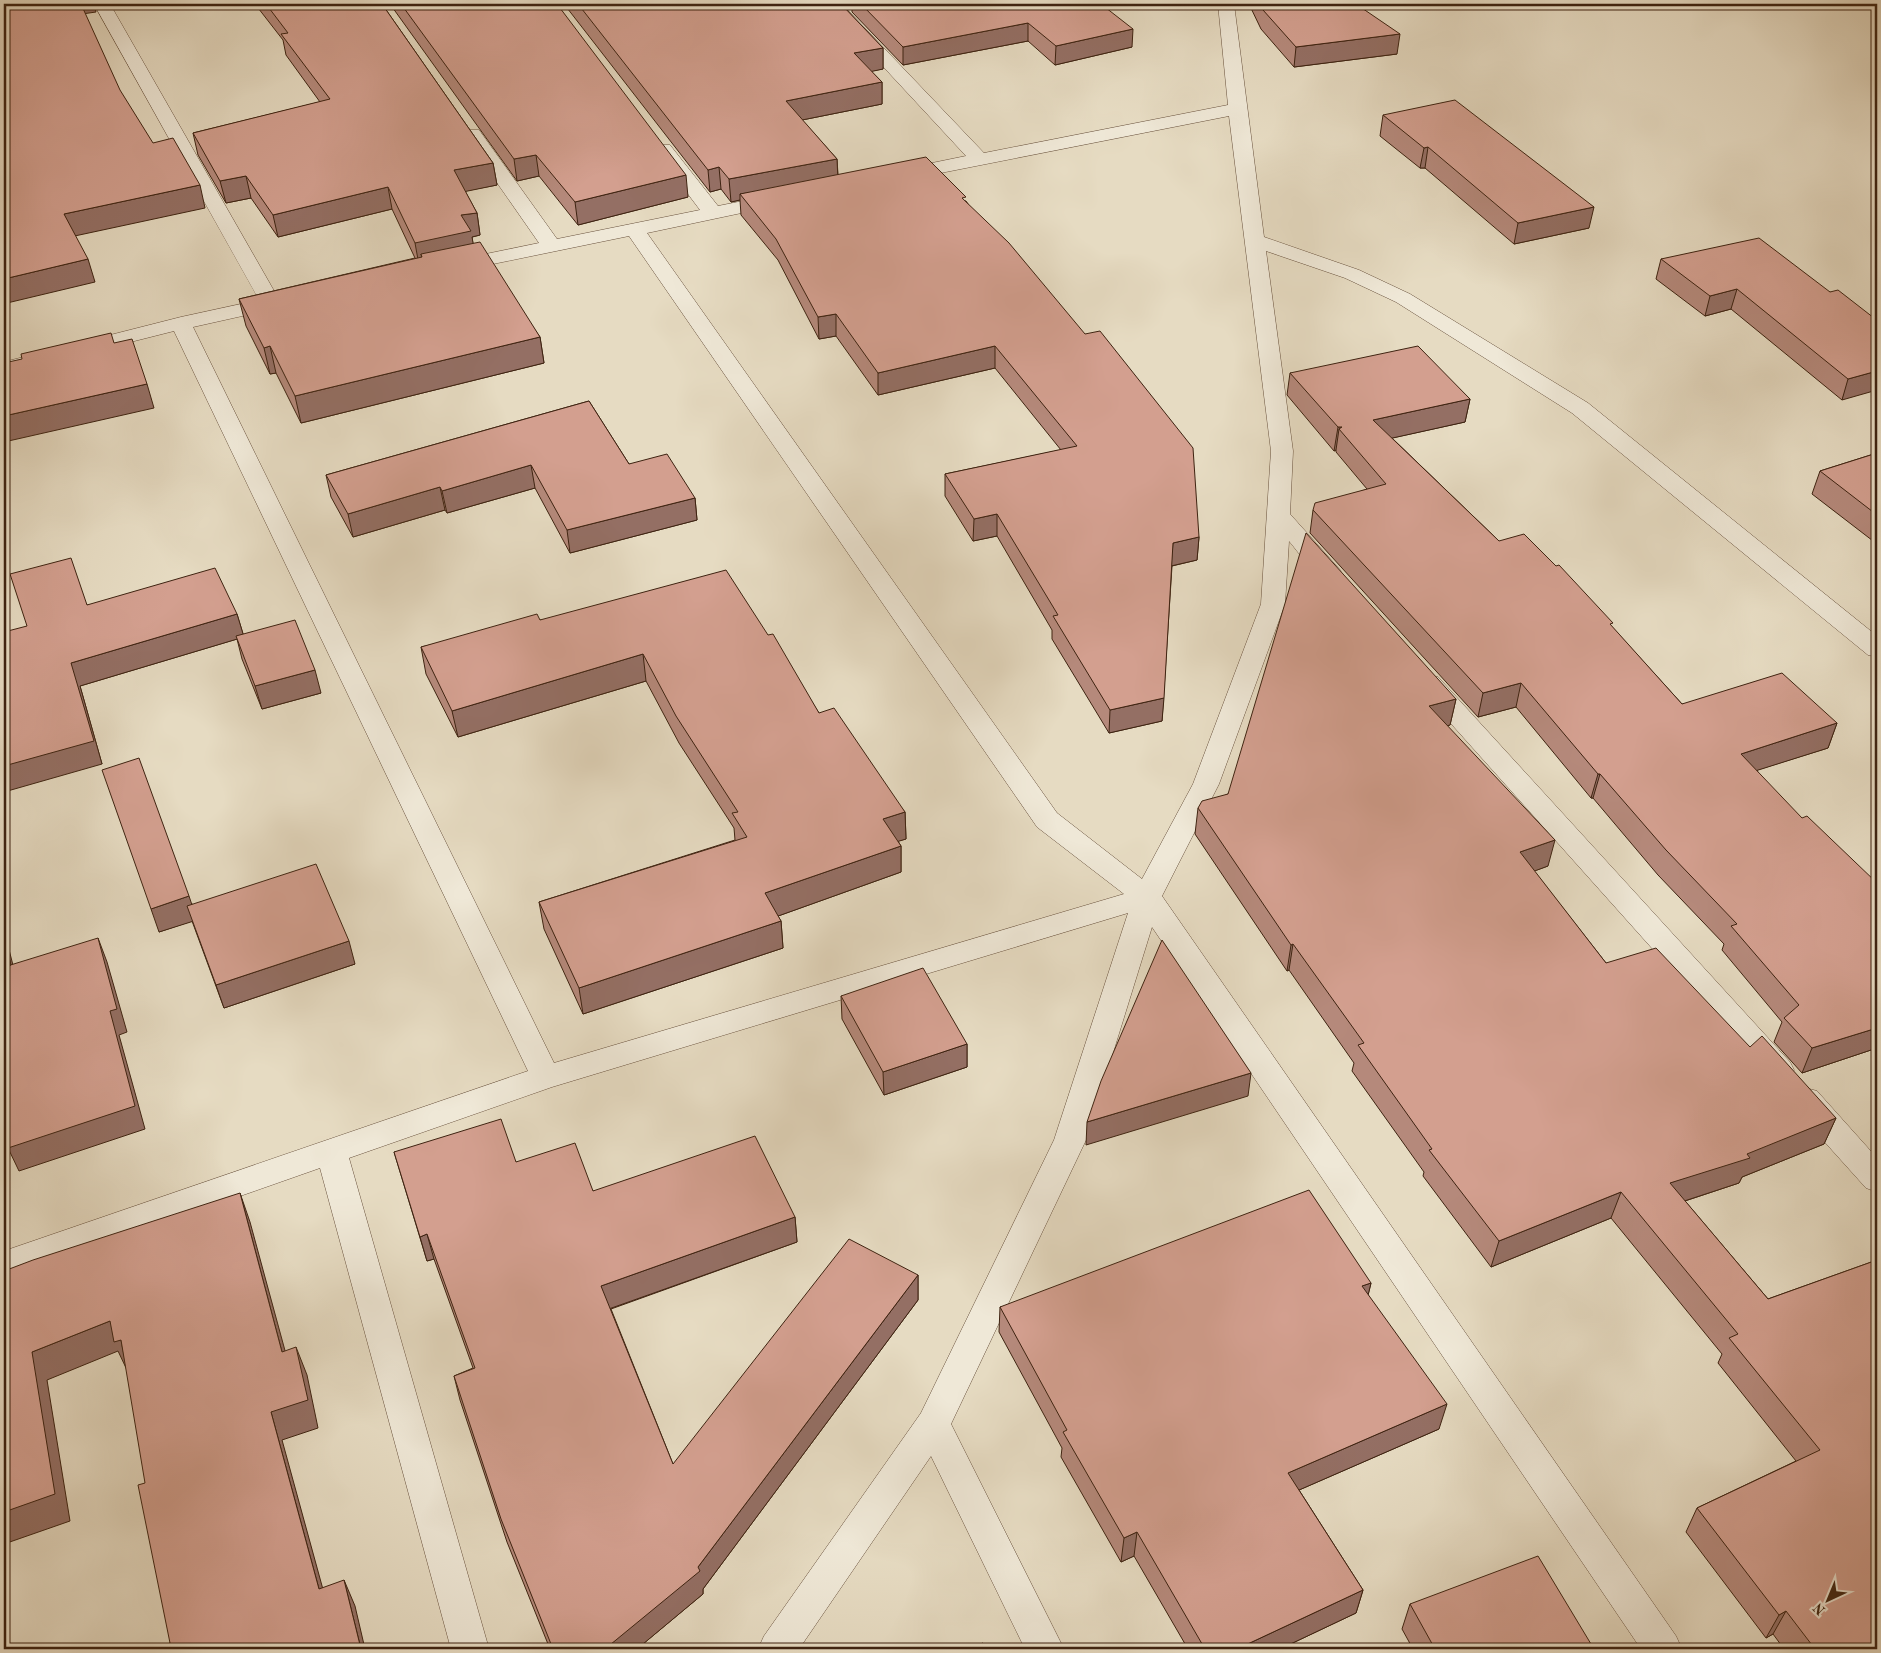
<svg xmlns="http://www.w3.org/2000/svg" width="1881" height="1653" font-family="'Old Standard TT',serif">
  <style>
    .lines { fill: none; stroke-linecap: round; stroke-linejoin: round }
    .street-casing { stroke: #68513d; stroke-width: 1 }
    .street { fill: #efe8d7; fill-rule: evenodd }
    .wall { fill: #b5897b; stroke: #3e2311 }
    .shaded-wall { fill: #946f64; stroke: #3e2311 }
    .building { fill: #d39f8f; stroke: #3e2311 }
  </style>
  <rect width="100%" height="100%" fill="#e6dbc2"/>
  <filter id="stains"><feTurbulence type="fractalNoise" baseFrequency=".004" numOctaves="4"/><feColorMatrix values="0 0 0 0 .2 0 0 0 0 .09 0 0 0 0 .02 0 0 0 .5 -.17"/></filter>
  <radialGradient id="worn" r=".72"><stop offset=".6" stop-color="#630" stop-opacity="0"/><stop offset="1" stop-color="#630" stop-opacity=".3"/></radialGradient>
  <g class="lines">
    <g class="street-casing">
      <path id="street" d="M94 4H110L277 296 287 298 290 302 287 306 193 327 554 1063 1124 894 1037 827 629 236 454 272 447 270 444 266 447 262 539 243 463 134 465 130H479L557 239 700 210 654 149 656 145H670L718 206 777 194 784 196 787 200 784 204 647 233 1057 813 1142 879 1193 784 1261 604 1271 451 1229 116 900 181 893 179 890 175 893 171 966 156 825 4H842L984 153 1228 105 1218 4H1234L1264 237 1359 270 1410 294 1588 403 1877 636V657L1868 655 1572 413 1396 302 1345 278 1266 251 1293 451 1290 514 1341 571 1338 576C1316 582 1302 556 1289 541L1285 604 1219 784 1162 896 1676 1636 1682 1649H1641L1152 927 1086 1140 951 1424 1064 1649H1025L931 1456 799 1649H758L764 1636 921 1413 1054 1140 1128 913 552 1087 349 1158 489 1649H451L320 1168 4 1279V1251L528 1071 174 331 4 374V362L181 317 259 300Z
        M1429 675 1438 677 1790 1062 1794 1070 1790 1078 1779 1082 1768 1078 1420 689 1416 683 1420 677Z
        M1806 1088 1817 1091 1877 1158V1192L1866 1188 1795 1109 1790 1100 1795 1091Z"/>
    </g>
    <use href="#street" class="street"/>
  </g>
  <path class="wall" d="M255 4H382L493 163 497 185 465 191 477 213 480 235 472 237 473 244 540 337 544 363 301 423 276 373 270 374 246 326 239 299 415 258 392 209 278 237 251 198 226 203 198 155 193 133 320 102 286 55 283 40Z
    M390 4H557L688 197 578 225 539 176 517 181Z
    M564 4H841L883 48V69L871 71 882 82V104L802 120 837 159 838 175 966 201 1199 537 1197 560 1172 566 1162 721 1109 733 1052 639V630L997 536 973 541 945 496V474L1061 450 995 368 878 395 836 336 819 339 778 260 741 215 740 200 731 202 721 189 710 192Z
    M852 4H1101L1132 47 1055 65 1028 41 903 65 852 12Z
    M1249 4H1356L1397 54 1294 67 1261 29Z
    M1383 115 1589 228 1514 244 1425 168H1420L1380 136Z
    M1661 259 1830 292 1874 318 1842 400 1731 309 1705 316 1656 279Z
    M1290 373 1470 399 1465 422 1392 438 1499 541 1612 627 1682 704 1837 723 1828 748 1757 770 1877 1048 1802 1073 1774 1042 1782 1022 1722 950 1724 944 1658 875 1593 798H1591L1516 707 1478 717 1310 533 1313 510 1367 489 1336 452V450L1334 451 1287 395Z
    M589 401 629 464 695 498 697 520 570 553 535 488 447 513 445 510 353 537 331 497 326 475Z
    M1877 453V544L1812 494 1820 471Z
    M87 605 237 614 243 634 321 693 262 709 242 659 237 639 80 686 102 764 27 626Z
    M540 620 768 635 819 713 905 812 906 839 898 841 901 846V872L778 916 781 921 783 948 583 1014 544 929 539 902 735 840 734 828 679 743 646 681 458 737 426 674 421 647Z
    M1456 699 1450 725 1447 726 1548 866 1534 871 1606 963 1750 1047 1836 1118 1824 1144 1742 1177 1739 1183 1685 1201 1768 1299 1877 1260V1649H1784L1773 1634 1766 1638 1686 1532 1697 1508 1796 1461 1718 1363 1722 1354 1611 1218 1491 1267 1423 1176 1424 1172 1352 1071 1354 1063 1289 970 1287 971 1195 834 1198 808 1228 794Z
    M192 904 355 964 224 1008 192 921 159 932Z
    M841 996 967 1044V1067L884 1095 842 1019Z
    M394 1152 516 1162 593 1191 795 1217 797 1242 611 1309 673 1464 918 1275V1300L703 1589V1594L637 1649H550L507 1542 460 1400 454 1376 473 1368 434 1259 427 1261Z
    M1371 1283 1368 1295 1439 1429 1299 1490 1363 1590 1356 1613 1280 1649H1188L1134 1556 1121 1562 1061 1457 1062 1448 999 1332 1000 1307Z
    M1410 1604 1594 1649H1413L1402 1629Z"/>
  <path class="shaded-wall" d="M79 4H94L96 12 82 14Z
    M113 4H139L115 8Z
    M1028 23V41L903 65V47Z
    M1133 29 1132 47 1055 65 1056 46Z
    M1400 34 1397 54 1294 67 1296 47Z
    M883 48V69L855 75 854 53Z
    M882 82V104L787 123 786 101Z
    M1428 147 1425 168H1420L1424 148Z
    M536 155 539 176 517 181 514 159Z
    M837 159 838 181 740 194V200L731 202 729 179Z
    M493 163 497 185 458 193 454 170Z
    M719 167 721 189 710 192 708 170Z
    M686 175 688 197 578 225 575 202Z
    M246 176 251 198 226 203 220 181Z
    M200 185 205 208 70 237 64 214Z
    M388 187 392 209 278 237 273 215Z
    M1594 207 1589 228 1514 244 1518 223Z
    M477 213 480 235 472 237 475 254 422 257 421 254 423 264 419 265 415 243 461 215Z
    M88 259 95 282 7 303 4 293V279Z
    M1737 289 1731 309 1705 316 1710 296Z
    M836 314V336L819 339 818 317Z
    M540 337 544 363 301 423 295 396Z
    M270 346 276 373 270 374 264 348Z
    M995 346V368L878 395V373Z
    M1877 371V390L1842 400 1848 379Z
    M147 384 154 408 4 442V416Z
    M1470 399 1465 422 1370 443 1373 420Z
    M1338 427H1342L1339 429 1336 450 1334 451Z
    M531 465 535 488 447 513 442 491Z
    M440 487 445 510 353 537 348 514Z
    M695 498 697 520 570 553 567 530Z
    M997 514V536L973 541 974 519Z
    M1199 537 1197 560 1171 566 1173 543Z
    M237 614 244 637 80 686 102 764 4 792V766L71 663Z
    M643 654 646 681 458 737 452 711Z
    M315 670 321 693 262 709 255 686Z
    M1521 683 1516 707 1478 717 1483 693Z
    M1164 698 1162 721 1109 733 1110 710Z
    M1456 699 1450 725 1424 732 1429 706Z
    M1837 723 1828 748 1733 778 1741 754Z
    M1598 774H1600L1593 798H1591Z
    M905 812 906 839 883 846V819Z
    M1555 840 1548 866 1513 879 1520 852Z
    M901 846V872L767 920 765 893Z
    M189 896 197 920 159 932 151 909Z
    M781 921 783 948 583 1014 579 988Z
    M4 930 16 977 11 965 4 938Z
    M98 938 107 962 127 1032 119 1035 145 1129 19 1171 8 1148 110 1011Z
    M349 941 355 964 224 1008 216 985Z
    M1293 944 1289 970 1287 971 1291 945Z
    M1877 1028V1048L1802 1073 1812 1048Z
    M967 1044V1067L884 1095 883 1072Z
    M1251 1073 1248 1096 1086 1145 1087 1122Z
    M1836 1118 1824 1144 1742 1177 1739 1183 1660 1209 1670 1183Z
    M1621 1192 1611 1218 1491 1267 1499 1241Z
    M240 1193 250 1222 293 1380 282 1352Z
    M795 1217 797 1242 606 1310 601 1286Z
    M427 1234 434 1259 427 1261 420 1237Z
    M918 1275V1300L703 1589V1594L637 1649H605L698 1567Z
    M1371 1283 1365 1308 1362 1286Z
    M110 1321 121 1340 127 1370 118 1351 47 1380 70 1521 4 1544V1512L32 1352Z
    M296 1347 307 1375 318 1428 282 1440 330 1615 319 1589 271 1412Z
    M1447 1404 1439 1429 1283 1497 1288 1473Z
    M1137 1532 1134 1556 1121 1562 1124 1538Z
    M344 1580 355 1606 365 1649H361Z
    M1363 1590 1356 1613 1280 1649H1237Z
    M1786 1611 1773 1634 1766 1638 1779 1615Z"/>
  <path class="building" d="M4 4H81L120 90 153 143 173 138 200 185 64 214 88 259 4 279Z
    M266 4H382L493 163 454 170 477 213 461 215 471 231 415 243 388 187 273 215 246 176 220 181 193 133 330 99 281 34 288 33Z
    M401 4H557L686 175 575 202 536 155 514 159Z
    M578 4H841L883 48 854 53 882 82 786 101 837 159 729 179 719 167 708 170Z
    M861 4H1101L1133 29 1056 46 1028 23 903 47Z
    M1260 4H1356L1400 34 1296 47 1263 10Z
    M1455 100 1594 207 1518 223 1428 147 1424 148 1383 115Z
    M926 157 966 197 962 198 1009 243 1085 334 1100 331 1193 448 1199 537 1173 543 1164 698 1110 710 1053 616 1058 615 997 514 974 519 945 474 1077 446 995 346 878 373 836 314 818 317 776 239 740 194Z
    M1759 238 1830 292 1838 290 1874 318 1877 317V371L1848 379 1737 289 1710 296 1661 259Z
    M480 242 540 337 295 396 270 346 264 348 239 299 422 257 421 254Z
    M111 333 114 343 132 339 147 384 4 416V363L22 359 21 354Z
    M1418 346 1470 399 1373 420 1499 541 1524 534 1556 566 1559 565 1613 623 1610 624 1682 704 1782 673 1837 723 1741 754 1802 818 1807 816 1877 883V1028L1812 1048 1784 1018 1799 1005 1731 926 1737 924 1666 850 1600 774H1598L1521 683 1483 693 1313 510 1315 503 1386 484 1339 429 1342 427H1338L1290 373Z
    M589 401 629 464 667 454 695 498 567 530 531 465 442 491 440 487 348 514 326 475Z
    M1877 453V515L1820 471Z
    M1306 533 1456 699 1429 706 1555 840 1520 852 1606 963 1656 948 1750 1047 1762 1036 1836 1118 1747 1154 1750 1158 1670 1183 1768 1299 1877 1260V1649H1815L1786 1611 1779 1615 1697 1508 1820 1450 1729 1338 1738 1334 1621 1192 1499 1241 1429 1150 1432 1149 1358 1045 1364 1043 1293 944 1291 945 1198 808 1202 801 1228 794Z
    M71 558 87 605 215 568 237 614 71 663 94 741 4 766V632L27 626 10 574Z
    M726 570 768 635 773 634 819 713 834 708 905 812 883 819 901 846 765 893 781 921 579 988 539 902 747 837 732 813 738 812 676 716 643 654 452 711 421 647 537 614 540 620Z
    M295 620 315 670 255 686 236 636Z
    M139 758 189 896 151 909 102 770Z
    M316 864 349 941 216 985 187 906Z
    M4 938 11 965 4 967Z
    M98 938 117 1009 110 1011 135 1106 8 1148 4 1128V967Z
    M1162 940 1251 1073 1087 1122 1101 1081Z
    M923 968 967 1044 883 1072 841 996Z
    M501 1119 516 1162 575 1143 593 1191 755 1136 795 1217 601 1286 673 1464 849 1239 918 1275 698 1567 700 1571 605 1649H553L501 1519 454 1376 475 1368 427 1234 420 1237 394 1152Z
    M1309 1190 1371 1283 1362 1286 1447 1404 1288 1473 1363 1590 1237 1649H1205L1137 1532 1124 1538 1063 1432 1067 1430 1000 1307Z
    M240 1193 282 1352 296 1347 308 1400 271 1412 319 1589 344 1580 361 1649H152L170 1643 138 1485 145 1483 121 1340 114 1342 110 1321 32 1352 55 1494 4 1512V1271L33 1260Z
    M1538 1556 1594 1649H1435L1410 1604Z
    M983 1643 985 1649H964Z"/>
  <rect width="1881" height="1653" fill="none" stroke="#e6dbc2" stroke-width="20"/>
  <rect x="5" y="5" width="1871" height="1643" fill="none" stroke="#3e2311" stroke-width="2.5"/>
  <rect x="10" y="10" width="1861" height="1633" fill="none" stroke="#3e2311"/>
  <g transform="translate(1828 1600) rotate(224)" stroke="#efe8d7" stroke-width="4" paint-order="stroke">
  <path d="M0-4L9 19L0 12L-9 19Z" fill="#3e2311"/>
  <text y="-8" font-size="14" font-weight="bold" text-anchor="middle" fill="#3e2311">N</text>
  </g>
  <rect width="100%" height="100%" filter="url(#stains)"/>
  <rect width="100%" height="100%" fill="url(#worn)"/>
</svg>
